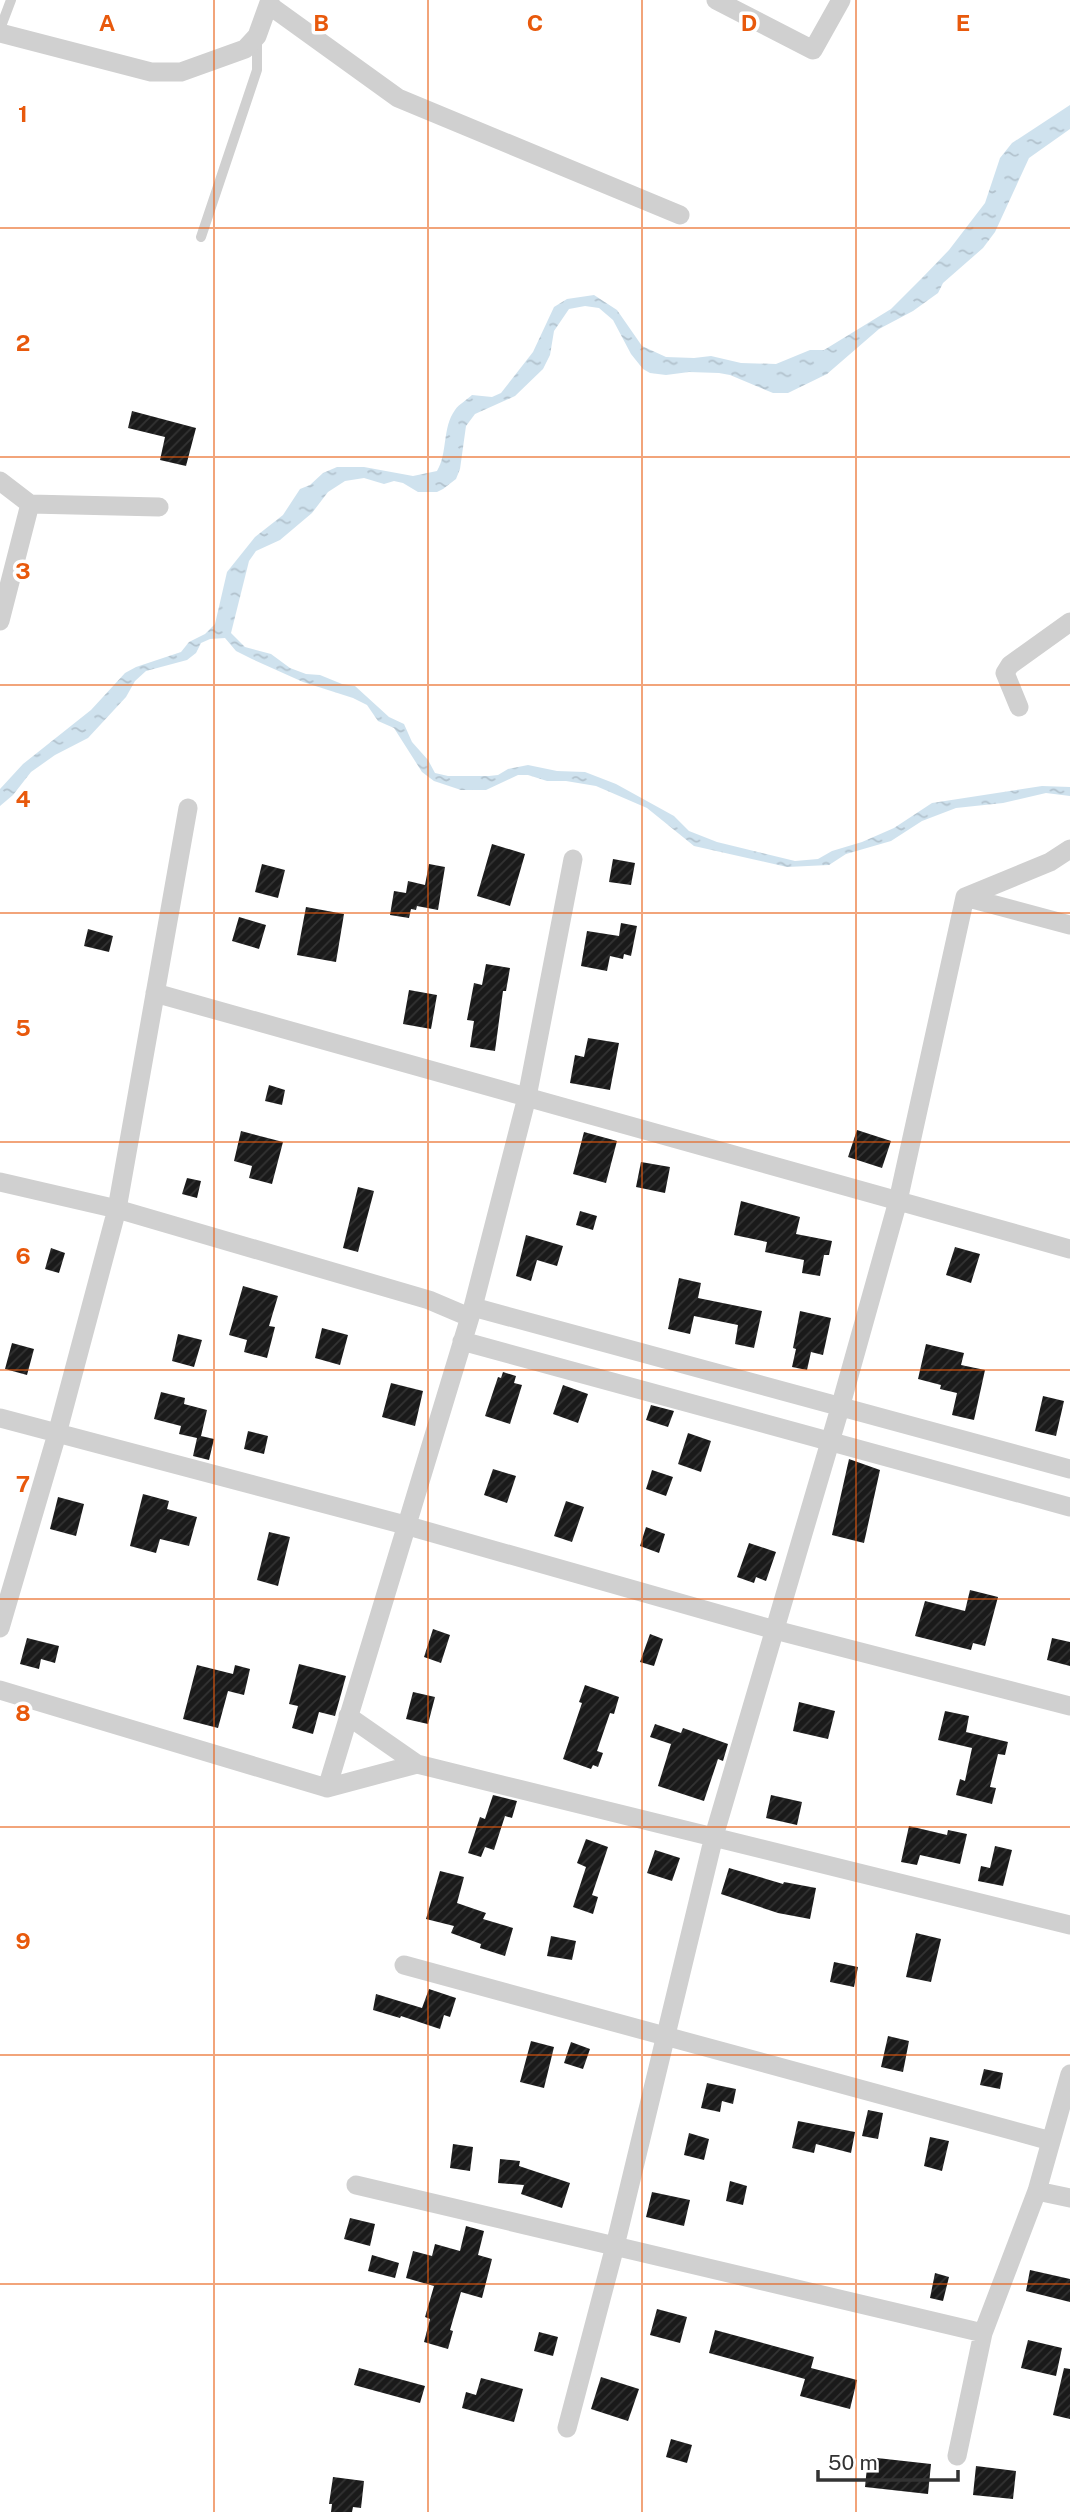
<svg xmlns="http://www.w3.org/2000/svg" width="1070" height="2512" font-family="'Public Sans',sans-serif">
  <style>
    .water { fill: url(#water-ripples) }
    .building { fill: url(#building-hatch) }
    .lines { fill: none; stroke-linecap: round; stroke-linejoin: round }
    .service { stroke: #d0d0d0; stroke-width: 10 }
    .minor { stroke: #d0d0d0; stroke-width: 19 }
    .grid { fill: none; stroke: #e8590c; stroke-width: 2; stroke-opacity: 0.55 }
    .grid-label { font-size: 23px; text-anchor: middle; font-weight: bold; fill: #e8590c; stroke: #fff; stroke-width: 7; stroke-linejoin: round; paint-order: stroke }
  </style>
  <defs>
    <pattern id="water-ripples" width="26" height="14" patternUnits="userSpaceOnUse" patternTransform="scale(1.75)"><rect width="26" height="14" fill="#cfe2ee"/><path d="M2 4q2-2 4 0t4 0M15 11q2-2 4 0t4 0" fill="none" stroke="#b2c2cd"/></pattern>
    <pattern id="building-hatch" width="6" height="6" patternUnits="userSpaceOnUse" patternTransform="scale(1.75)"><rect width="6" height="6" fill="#1a1a1a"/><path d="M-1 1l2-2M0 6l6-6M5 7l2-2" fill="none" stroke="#333"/></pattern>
  </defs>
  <rect width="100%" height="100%" fill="#fff"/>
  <path class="water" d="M1070 105V129L1029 158 995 232 983 248 943 283 938 293 913 311 879 329 827 374 788 393H773L730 375 719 373 689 372 666 375 650 373 643 369 631 354 613 320 599 308 585 306 569 309 554 331 550 355 543 369 515 396 475 414 466 426 460 469 456 479 443 489 437 492H418L403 483 394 481 384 484 364 478 345 481 328 492 312 513 280 540 256 551 249 561 231 633 245 647 271 654 290 668 306 674 320 675 342 684 355 686 389 717 404 724 412 742 428 760 435 773 448 776H489L498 775 508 769 528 765 557 771 585 772 616 784 674 816 689 831 717 842 795 861 818 859 832 851 862 842 894 828 932 803 1042 786 1070 787V796L1046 793 1003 803 956 808 922 821 891 841 846 854 829 865 787 867 694 846 647 808 596 786 566 781H547L528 775H518L486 790H461L434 781 422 772 394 728 378 721 367 705 353 698 303 682 252 659 236 651 225 638 210 639 201 643 196 653 187 660 146 671 135 681 126 697 88 738 55 755 31 772 13 795 0 806V789L23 764 91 710 125 673 136 667 181 652 189 642 205 634 215 624 227 572 255 537 283 515 300 489 310 485 323 473 337 467H364L413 476 437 471C448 453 442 428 455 410 459 404 467 400 472 395L492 397 501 393 533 352 554 307 567 299 594 295 617 310 642 346 666 357 694 358 711 356 741 363 776 364 810 350H824L891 309 922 278 949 250 985 203 1000 158 1012 143Z"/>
  <path class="building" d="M132 411 196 428 186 466 160 460 165 437 128 428Z
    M492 844 525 854 510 906 477 896Z
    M613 859 635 863 631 885 609 882Z
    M262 864 285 870 278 898 255 892Z
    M429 864 445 867 438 910 417 906 416 910 411 909 409 918 390 915 394 891 406 893 408 881 425 885Z
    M306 907 344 914 336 962 297 955Z
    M239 917 266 925 259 949 232 941Z
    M621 923 637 926 631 956 624 954 623 959 610 956 607 971 581 966 587 931 619 936Z
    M88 929 113 936 109 952 84 946Z
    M486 964 510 968 506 991H503L495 1051 470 1047 474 1021 467 1020 474 983 482 985Z
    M409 990 437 995 431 1029 403 1024Z
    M588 1038 619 1043 610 1090 570 1083 575 1055 584 1057Z
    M269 1085 285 1090 282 1105 265 1101Z
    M857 1130 891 1141 882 1168 848 1157Z
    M241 1131 283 1142 272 1184 249 1178 252 1166 234 1161Z
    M584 1132 617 1141 606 1183 573 1174Z
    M641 1162 670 1167 665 1193 636 1187Z
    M187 1178 201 1181 197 1198 182 1194Z
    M358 1187 374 1191 358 1252 343 1248Z
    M741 1201 800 1217 796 1234 832 1241 829 1255H824L820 1276 802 1273 804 1260 765 1252 767 1242 734 1235Z
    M580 1211 597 1216 593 1230 576 1225Z
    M526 1235 563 1246 557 1266 537 1260 531 1281 516 1276Z
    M955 1247 980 1254 971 1283 946 1275Z
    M51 1248 65 1253 59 1273 45 1269Z
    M679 1278 701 1283 698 1298 762 1311 754 1348 735 1344 738 1325 694 1316 690 1334 668 1329Z
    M243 1286 278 1296 269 1326 275 1327 267 1358 244 1352 247 1340 229 1335Z
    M800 1311 831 1318 823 1355 811 1352 807 1370 792 1367 796 1349 793 1348Z
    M322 1328 348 1335 340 1365 315 1358Z
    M178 1334 202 1340 194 1367 172 1361Z
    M12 1343 34 1349 27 1375 5 1369Z
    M926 1344 964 1353 961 1365 985 1370 974 1420 952 1415 957 1393 940 1389 941 1385 918 1379Z
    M503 1372 516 1376 514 1383 522 1385 510 1424 485 1416 498 1377 501 1378Z
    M391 1383 423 1391 415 1426 382 1417Z
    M563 1385 588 1394 578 1423 553 1414Z
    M161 1392 185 1398 184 1404 207 1410 201 1436 214 1439 209 1460 193 1456 197 1438 179 1434 181 1426 154 1419Z
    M1043 1396 1064 1401 1056 1436 1035 1431Z
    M651 1405 674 1411 668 1427 646 1420Z
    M248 1431 268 1436 264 1454 244 1449Z
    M688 1433 711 1441 701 1472 678 1464Z
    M849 1459 880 1470 864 1543 832 1535Z
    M493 1469 516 1476 507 1503 484 1495Z
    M652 1470 673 1477 666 1496 646 1489Z
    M143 1494 169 1501 167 1509 197 1517 189 1546 160 1539 156 1553 130 1546Z
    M58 1497 84 1504 76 1536 50 1529Z
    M566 1501 584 1507 572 1542 554 1536Z
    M646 1527 665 1534 659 1553 640 1546Z
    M269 1532 290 1537 278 1586 257 1580Z
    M749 1543 776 1552 766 1581 756 1577 754 1583 737 1577Z
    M970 1590 998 1597 985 1646 973 1643 971 1650 915 1636 925 1601 965 1611Z
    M433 1629 450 1635 441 1663 424 1657Z
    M650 1634 663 1639 654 1666 640 1662Z
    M27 1638 59 1646 55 1663 41 1659 39 1669 20 1664Z
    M1052 1638 1070 1642V1666L1047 1660Z
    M299 1664 346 1676 335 1716 319 1712 313 1734 292 1728 298 1706 289 1704Z
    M197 1665 233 1674 235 1665 250 1669 244 1695 228 1691 218 1728 183 1719Z
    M585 1685 619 1697 614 1714 610 1713 597 1751 603 1753 598 1767 593 1765 591 1769 563 1759 582 1703 579 1702Z
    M413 1692 435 1697 428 1724 406 1719Z
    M799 1702 835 1711 828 1739 793 1731Z
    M945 1711 969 1716 966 1732 1008 1742 1005 1755 998 1754 990 1787 996 1788 992 1804 956 1795 960 1779 965 1781 972 1748 938 1740Z
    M655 1724 681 1733 683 1728 728 1744 723 1761 718 1759 704 1801 658 1786 671 1744 650 1737Z
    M493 1795 517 1801 512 1818 505 1816 494 1850 485 1847 481 1857 468 1853 480 1817 485 1819Z
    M771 1795 802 1802 797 1825 766 1818Z
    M909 1826 947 1835 948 1830 967 1834 960 1864 920 1855 917 1865 901 1862Z
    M586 1839 608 1847 592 1895 598 1897 593 1914 573 1907 586 1867 577 1863Z
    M995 1846 1012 1850 1003 1886 978 1881 981 1866 990 1868Z
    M655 1850 680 1858 672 1881 647 1873Z
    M729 1868 783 1884 784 1882 816 1888 810 1919 778 1913 721 1894Z
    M440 1871 464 1877 457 1903 486 1913 483 1919 513 1928 505 1956 480 1948 481 1944 451 1933 454 1926 426 1919Z
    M916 1933 941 1939 931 1982 906 1977Z
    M551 1936 576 1941 572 1960 547 1956Z
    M834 1962 858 1967 854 1987 830 1982Z
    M429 1989 456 1998 450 2017 444 2015 440 2029 401 2016 400 2018 373 2010 376 1994 422 2008Z
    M888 2036 909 2041 903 2072 881 2067Z
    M531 2041 554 2047 544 2088 520 2082Z
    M571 2042 590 2049 583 2069 564 2063Z
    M984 2069 1003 2073 1000 2089 980 2085Z
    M707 2083 736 2089 733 2104 722 2101 720 2112 701 2108Z
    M868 2110 883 2113 878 2139 862 2136Z
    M798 2121 855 2132 851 2153 816 2144 814 2153 792 2148Z
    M689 2133 709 2139 704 2160 684 2155Z
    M930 2137 949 2141 942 2171 924 2166Z
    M453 2144 473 2147 470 2171 450 2168Z
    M500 2159 520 2161 519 2166 570 2183 562 2208 521 2194 524 2185 498 2183Z
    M730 2181 747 2186 743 2205 726 2201Z
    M652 2192 690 2200 684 2226 646 2217Z
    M350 2218 375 2224 370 2246 344 2239Z
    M466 2226 484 2231 478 2255 492 2259 482 2298 461 2292 450 2330 453 2331 448 2349 424 2342 430 2319 425 2317 434 2286 406 2278 413 2251 432 2256 435 2244 460 2251Z
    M372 2255 399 2263 395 2278 368 2271Z
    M1030 2270 1070 2279V2302L1026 2291Z
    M935 2273 949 2277 943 2301 930 2298Z
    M657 2309 687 2317 680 2343 650 2335Z
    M715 2330 814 2357 811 2368 857 2380 850 2409 800 2396 805 2379 709 2353Z
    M539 2332 558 2337 553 2356 534 2351Z
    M1028 2340 1062 2348 1056 2376 1021 2368Z
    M359 2368 425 2386 420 2403 354 2385Z
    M1064 2368 1070 2369V2419L1053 2415Z
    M601 2377 639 2389 628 2421 591 2409Z
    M481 2378 523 2389 514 2422 462 2408 466 2392 476 2395Z
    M671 2439 692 2445 687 2463 666 2457Z
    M868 2457 931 2464 928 2494 865 2487Z
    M976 2466 1016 2471 1013 2499 973 2495Z
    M333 2477 364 2481 361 2508 353 2507 352 2512H331L332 2504H329Z"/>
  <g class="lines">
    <path class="service" d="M0 29 11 0
      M201 237 257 70V40"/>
    <path class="minor" d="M716 0 813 50 841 0
      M269 5 398 98 680 215
      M0 33 151 72H181L245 49 257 36 270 0
      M0 481 30 504 159 507
      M0 621 30 504
      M1019 707 1005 673 1010 665 1070 622
      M965 897 1070 925
      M155 993 1070 1249
      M0 1182 117 1209 429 1300 469 1317
      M473 1307 1070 1469
      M462 1341 1070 1507
      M0 1418 405 1525 775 1630 1070 1706
      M0 1628 57 1434 117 1209 188 808
      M0 1690 327 1788
      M348 1716 417 1764 1070 1925
      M417 1764 327 1788 473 1307 527 1097 573 859
      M404 1965 1051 2141
      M356 2185 983 2333 1037 2191 1070 2074
      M1037 2191 1070 2198
      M567 2428 615 2246 714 1836 840 1408 898 1201 965 897 1050 862 1070 849
      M957 2456 983 2333"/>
  </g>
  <path class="grid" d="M214 0V2512M428 0V2512M642 0V2512M856 0V2512M0 228H1070M0 457H1070M0 685H1070M0 913H1070M0 1142H1070M0 1370H1070M0 1599H1070M0 1827H1070M0 2055H1070M0 2284H1070"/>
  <g class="grid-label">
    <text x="107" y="31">A</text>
    <text x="321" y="31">B</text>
    <text x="535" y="31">C</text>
    <text x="749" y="31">D</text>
    <text x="963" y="31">E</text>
    <text x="23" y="122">1</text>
    <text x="23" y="351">2</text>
    <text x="23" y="579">3</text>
    <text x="23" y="807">4</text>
    <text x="23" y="1036">5</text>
    <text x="23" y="1264">6</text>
    <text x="23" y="1492">7</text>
    <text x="23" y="1721">8</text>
    <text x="23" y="1949">9</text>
  </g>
  <path d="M818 2470v10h140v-10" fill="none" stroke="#333333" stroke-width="3.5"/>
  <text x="828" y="2470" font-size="21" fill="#333333" stroke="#ffffff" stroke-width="5" paint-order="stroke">50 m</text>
</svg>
